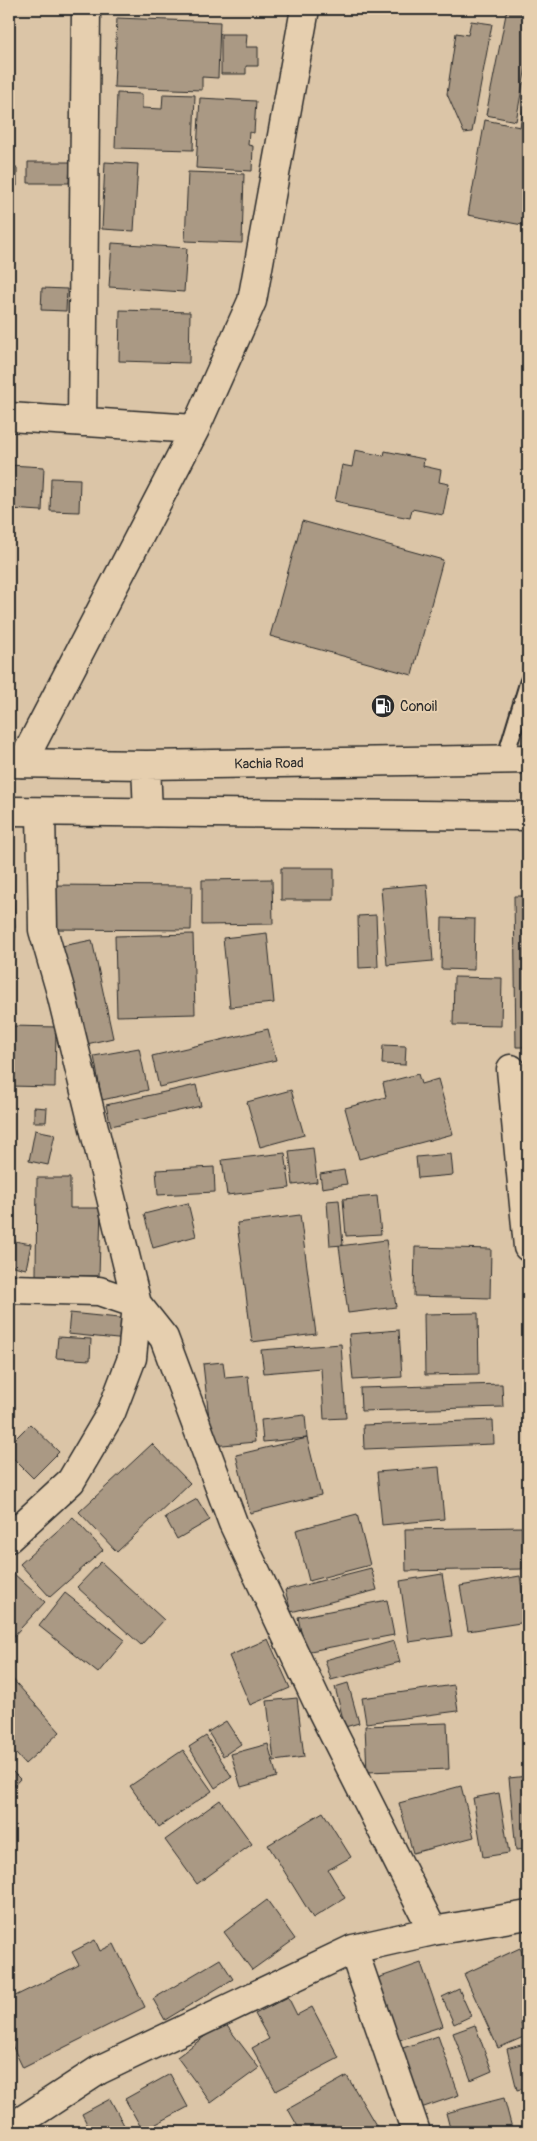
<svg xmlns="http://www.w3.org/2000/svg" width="537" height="2141" font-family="Pangolin,sans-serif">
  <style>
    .building { fill: #aa9984; stroke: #2b2b2b }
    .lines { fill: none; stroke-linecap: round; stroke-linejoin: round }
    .lane-casing { stroke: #2b2b2b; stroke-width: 19 }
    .street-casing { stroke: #2b2b2b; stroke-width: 31 }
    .highway-casing { stroke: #2b2b2b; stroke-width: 31 }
    .lane { stroke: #e6cfaf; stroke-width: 15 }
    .street { stroke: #e6cfaf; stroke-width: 28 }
    .highway { stroke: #e6cfaf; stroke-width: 28 }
    .labels { text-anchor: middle; stroke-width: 4; stroke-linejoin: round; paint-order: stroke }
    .poi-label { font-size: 14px; fill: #2b2b2b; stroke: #e6cfaf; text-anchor: start }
    .street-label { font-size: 14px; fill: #2b2b2b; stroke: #e6cfaf }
  </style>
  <rect width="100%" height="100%" fill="#dbc5a7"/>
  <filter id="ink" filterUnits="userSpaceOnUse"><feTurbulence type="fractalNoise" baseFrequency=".02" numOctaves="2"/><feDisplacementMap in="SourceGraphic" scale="10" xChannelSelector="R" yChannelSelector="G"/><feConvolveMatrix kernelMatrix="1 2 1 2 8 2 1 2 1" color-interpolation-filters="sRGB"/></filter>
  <g filter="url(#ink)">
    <path class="building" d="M507 9 528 11V56L516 121 486 115Z
      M117 18 220 22 218 78 202 77V90L114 87Z
      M471 21 492 24 472 132 464 133 447 94 456 33 468 35Z
      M221 34H247L246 47H258V66H246V74H221Z
      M528 82V226L468 215 485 120 520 127Z
      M117 93 142 94V108L162 109 163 94 195 95 193 150 115 148Z
      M200 98 256 101 254 133 249 132 248 145 253 146 252 171 196 168Z
      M28 162H70L69 183H28Z
      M105 162 138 164 134 231 102 229Z
      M9 168H17V186H9Z
      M188 172 244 174 242 243 185 241Z
      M9 191H15L14 235H9Z
      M112 243 187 248 184 292 109 287Z
      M42 288 67 289 66 311 41 310Z
      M120 310 190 312 189 363 119 361Z
      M9 314 11 315 9 351Z
      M355 450 384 456 385 451 424 459 423 466 441 470 439 482 449 484 443 515 412 509 410 518 347 506 348 504 335 501 342 465 352 467Z
      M9 465 44 467 42 511 9 509Z
      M51 478 80 479 79 512 50 511Z
      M302 521 443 560 412 675 270 636Z
      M281 868H334V900H281Z
      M9 873H13L15 928 9 929Z
      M272 879 273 924 202 925V880Z
      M427 884 433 961 387 965 381 888Z
      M48 885 192 886 191 930 48 929Z
      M514 896H528V1047H516Z
      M376 915 378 967 359 968 358 916Z
      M442 918 475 919 474 970 441 969Z
      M267 933 274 1003 230 1007 223 938Z
      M193 934 195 1014 117 1016 115 936Z
      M92 940 113 1038 78 1046 57 947Z
      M454 977 502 978 501 1026 453 1025Z
      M12 1026 56 1027 55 1087 9 1086Z
      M268 1029 276 1060 159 1087 152 1056Z
      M383 1045 406 1046 405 1065 382 1064Z
      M139 1048 148 1090 102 1100 94 1056Z
      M418 1074 421 1084 438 1079 453 1134 359 1159 345 1108 386 1097 383 1083Z
      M196 1085 201 1106 111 1126 106 1105Z
      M291 1090 304 1135 260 1147 247 1102Z
      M34 1107 47 1108 46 1122H34Z
      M35 1130 55 1134 48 1165 29 1161Z
      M313 1148 317 1182 293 1185 289 1151Z
      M285 1153 290 1188 227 1195 222 1160Z
      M451 1154 453 1175 418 1178 416 1157Z
      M214 1167 215 1192 158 1195 156 1170Z
      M344 1170 347 1184 322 1188 320 1174Z
      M37 1178H70V1208H101L99 1276 36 1275Z
      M377 1196 381 1234 346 1236 343 1199Z
      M339 1200 343 1245 330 1246 327 1201Z
      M188 1203 196 1236 153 1248 144 1214Z
      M300 1215 316 1334 252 1342 237 1223Z
      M9 1240 31 1244 26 1269 9 1265Z
      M386 1240 396 1307 348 1313 339 1246Z
      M415 1247 491 1249 490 1298 414 1296Z
      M70 1313 129 1319 127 1340 68 1334Z
      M478 1313 479 1374 425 1375 424 1314Z
      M399 1330 402 1377 353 1380 349 1334Z
      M58 1337 91 1339 90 1360 56 1358Z
      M341 1344 346 1418 324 1419 321 1368 264 1373 261 1350Z
      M223 1362 225 1378 248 1376 255 1442 212 1446 203 1364Z
      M502 1384 503 1407 361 1411 360 1388Z
      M305 1415 307 1438 263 1442 261 1420Z
      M493 1420 494 1444 364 1449 363 1425Z
      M30 1424 59 1452 33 1478 9 1454V1445Z
      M307 1438 321 1495 250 1513 236 1455Z
      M152 1444 190 1483 117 1552 79 1512Z
      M439 1467 444 1519 382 1525 377 1472Z
      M197 1499 210 1520 177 1539 165 1517Z
      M357 1514 370 1565 309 1581 296 1530Z
      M73 1517 103 1550 50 1597 20 1564Z
      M522 1527V1569L406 1571 405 1529Z
      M101 1562 164 1620 141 1645 77 1587Z
      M371 1568 377 1590 291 1612 285 1590Z
      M13 1573 45 1602 9 1641V1578Z
      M442 1574 452 1636 409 1642 400 1581Z
      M520 1576 527 1622 468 1631 460 1586Z
      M65 1593 125 1640 98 1673 39 1626Z
      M387 1600 394 1635 305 1652 298 1617Z
      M268 1639 290 1688 250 1705 229 1656Z
      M394 1641 400 1662 331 1680 325 1660Z
      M9 1675 60 1732 25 1764 9 1746Z
      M348 1683 359 1723 345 1727 335 1687Z
      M454 1685 458 1711 366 1723 362 1698Z
      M297 1698 304 1757 274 1761 267 1701Z
      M226 1721 241 1744 223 1756 208 1732Z
      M447 1723 449 1769 367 1772 365 1726Z
      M206 1736 232 1777 215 1788 189 1747Z
      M268 1744 277 1777 241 1787 231 1754Z
      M183 1750 212 1791 159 1827 130 1786Z
      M9 1768 20 1779 9 1791Z
      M528 1776V1849L516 1850 509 1778Z
      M461 1786 474 1837 413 1853 399 1803Z
      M499 1793 509 1853 483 1857 473 1798Z
      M220 1800 252 1844 197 1884 165 1840Z
      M323 1812 351 1857 328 1870 345 1898 313 1918 268 1845Z
      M267 1900 295 1939 252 1970 224 1932Z
      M95 1940 100 1951 114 1944 145 2007 23 2068 9 2039V1999L79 1965 72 1952Z
      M520 1948 528 1966V2021L521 2024 526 2036 498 2048 464 1974Z
      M220 1959 233 1979 165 2020 153 1999Z
      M421 1963 443 2026 393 2042 372 1980Z
      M459 1989 471 2016 454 2024 442 1997Z
      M288 1997 297 2015 312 2007 339 2058 276 2091 252 2048 269 2039 255 2014Z
      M224 2022 259 2068 211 2103 177 2057Z
      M475 2025 492 2071 471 2080 453 2033Z
      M438 2036 459 2095 421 2108 400 2049Z
      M528 2043V2087L517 2090 507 2049Z
      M170 2074 188 2107 143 2131 125 2099Z
      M347 2076 377 2127 368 2132H301L288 2109Z
      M504 2098 513 2132H451L446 2113Z
      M110 2099 124 2125 111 2132H91L82 2114Z"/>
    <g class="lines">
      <g class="lane-casing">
        <path id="lane" d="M505 758 528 682"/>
      </g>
      <g class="street-casing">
        <path id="street" d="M9 417 195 429
          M82 422 86 9
          M22 763 195 429 252 301 305 9
          M41 812 43 930 60 989 137 1304 164 1338 233 1523 318 1703 433 1931
          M511 1069 528 1247
          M9 1289 99 1291 137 1304 132 1358 111 1413 71 1481 9 1538
          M353 1949 416 2132
          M9 2129 99 2070 353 1949 433 1931 528 1915"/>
      </g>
      <g class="highway-casing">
        <path id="highway" d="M9 763 146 765 528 759
          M146 765 148 813
          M9 811 528 816"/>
      </g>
      <use href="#lane" class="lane"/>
      <use href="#street" class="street"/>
      <use href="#highway" class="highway"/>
    </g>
  </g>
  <defs>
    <g id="fuel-disc" transform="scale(1.25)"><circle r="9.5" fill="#2b2b2b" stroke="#e6cfaf"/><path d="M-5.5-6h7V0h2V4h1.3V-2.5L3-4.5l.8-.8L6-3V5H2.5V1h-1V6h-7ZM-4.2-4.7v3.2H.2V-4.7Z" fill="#fff"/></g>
  </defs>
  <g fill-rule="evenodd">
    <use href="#fuel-disc" x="383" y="706"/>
  </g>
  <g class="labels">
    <g class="poi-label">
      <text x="400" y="711">Conoil</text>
    </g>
    <g class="street-label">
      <text transform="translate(269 763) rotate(-1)" y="5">Kachia Road</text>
    </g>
  </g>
  <rect width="537" height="2141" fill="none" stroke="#e6cfaf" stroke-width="30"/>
  <rect x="15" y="15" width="507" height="2111" fill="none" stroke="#2b2b2b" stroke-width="2" filter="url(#ink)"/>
</svg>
